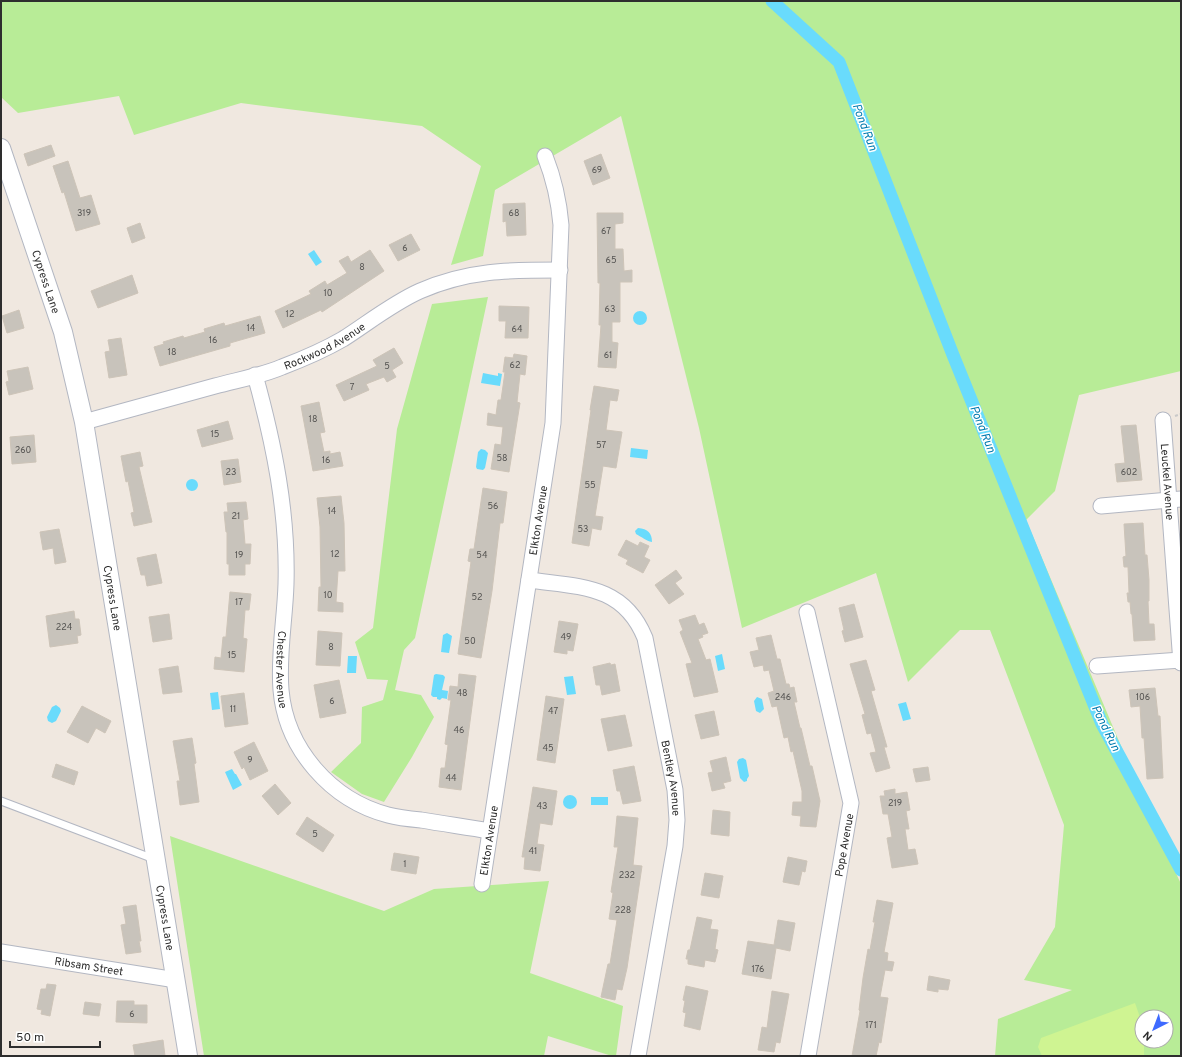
<svg xmlns="http://www.w3.org/2000/svg" width="1182" height="1057" font-family="Overpass,sans-serif">
  <style>
    .green { fill: #b8ec97; fill-rule: evenodd }
    .pitch { fill: #cff492 }
    .water { fill: #69dbfc }
    .lines { fill: none; stroke-linecap: round; stroke-linejoin: round }
    .canal { stroke: #69dbfc; stroke-width: 13 }
    .building { fill: #c8c3bb; stroke: #cdc4b8 }
    .service-casing { stroke: #b3b7c2; stroke-width: 9 }
    .minor-casing { stroke: #b3b7c2; stroke-width: 17 }
    .tertiary-casing { stroke: #b3b7c2; stroke-width: 20 }
    .path { stroke: #c9c9c9; stroke-width: 2; stroke-dasharray: 3 2; stroke-linecap: butt }
    .service { stroke: #fff; stroke-width: 7 }
    .minor { stroke: #fff; stroke-width: 15 }
    .tertiary { stroke: #fff; stroke-width: 18 }
    .labels { text-anchor: middle; stroke-width: 3; stroke-linejoin: round; paint-order: stroke }
    .number-label { font-size: 9px; fill: #545351 }
    .street-label { font-size: 11px; fill: #2e2e2e; stroke: #fff }
    .water-label { font-size: 12px; font-style: italic; fill: #007bb0; stroke: #fff }
  </style>
  <rect width="100%" height="100%" fill="#f0e8e0"/>
  <path class="green" d="M1 1H1181V371L1079 395 1055 491 1026 520 1161 841 1181 884V1056H995L998 1019 1072 990 1024 980 1055 927 1064 825 990 630H960L908 682 876 573 742 628 699 428 621 116 495 190 483 256 451 265 481 166 422 126 241 103 134 135 119 96 18 113 1 97ZM1142 1017H1166V1041H1142Z
    M488 297 415 638 404 650 395 690 421 695 434 717 412 757 384 802 362 794 331 772 361 743 362 707 383 700 388 680 367 679 355 642 373 628 397 429 432 304Z
    M170 836 384 911 434 889 549 881 530 973 623 1006 616 1056H612L548 1036 544 1056H204Z"/>
  <path class="pitch" d="M1135 1003 1142 1023V1041H1144V1056H1042L1038 1047 1041 1038Z"/>
  <path class="water" d="M314 250 322 262 316 266 308 254Z
    M633 318a7 7 0 1 1 14 0a7 7 0 1 1-14 0Z
    M483 373 498 376V373L502 374 500 386 481 383Z
    M631 448 648 450 647 459 630 457Z
    M481 449 485 450 488 453 485 468 483 470 477 469 476 467 478 452Z
    M186 485a6 6 0 1 1 12 0a6 6 0 1 1-12 0Z
    M638 528C648 529 652 533 652 542 646 541 642 537 636 534L635 531Z
    M447 633 452 636 449 653 441 652 443 635Z
    M722 654 725 669 718 671 715 656Z
    M348 656H357L356 673H347Z
    M436 674 443 675 445 677 442 690 448 691 447 699 442 698 440 700 437 699V697H433L431 695 434 675Z
    M573 676 576 694 567 695 564 677Z
    M218 692 220 709 212 710 210 693Z
    M757 697 762 699 764 709 760 713 756 711 754 701Z
    M906 702 911 719 903 721 898 704Z
    M56 705 60 708 61 711 56 721 52 723 48 721 47 717 52 707Z
    M743 758 746 760 749 776 747 779V781L744 782 740 778 737 762 739 759Z
    M232 769 235 774H236L242 785 233 790 225 772Z
    M563 802a7 7 0 1 1 14 0a7 7 0 1 1-14 0Z
    M591 797H608V805H591Z"/>
  <g class="lines">
    <path class="canal" d="M772 1 839 62 953 355 1102 724 1181 870"/>
  </g>
  <path class="building" d="M51 145 55 156 28 166 24 154Z
    M601 154 610 178 593 185 584 161Z
    M68 161 80 198 91 195 100 224 76 231 64 192 62 193 53 166Z
    M525 203 526 235 507 236 506 221 503 222V204Z
    M597 213H623V223L615 224V249H623L624 271 632 270V282H620V322H612V342L618 343 616 368 598 367 601 325H599L600 283H598Z
    M140 223 145 238 132 243 127 228Z
    M411 234 420 250 398 261 389 245Z
    M370 250 384 271 322 312 321 310 283 328 275 311 311 294 309 291 325 281 327 285 347 273 339 261 348 256 351 262Z
    M132 275 138 293 98 308 91 291Z
    M499 306 529 307 528 338H505L506 321H499Z
    M19 310 24 328 7 333 2 316Z
    M260 316 265 333 230 343V346L160 366 154 347 164 344 163 342 183 336 184 338 205 332 204 329 224 323 225 326Z
    M121 338 127 375 109 378 105 352 110 351 108 340Z
    M394 348 403 363 392 370 396 377 387 382 384 377 366 384 369 390 344 401 336 385 377 366 373 360Z
    M514 354 527 356 525 375 520 374 517 402 520 403 509 472 491 469 495 444 501 445 503 427 487 425 488 413 496 415 498 400H501L505 372H503L505 357 513 358Z
    M28 367 33 389 9 395 6 382 9 381 7 371Z
    M594 386 619 390 617 401 610 400 606 430 622 432 616 468 603 466 595 516 603 517 601 530 592 528 589 546 572 543 591 410H590Z
    M319 402 325 432 320 433 324 452 330 451V454L340 452 343 466 313 471 301 406Z
    M228 421 233 439 202 447 197 430Z
    M1136 425 1142 480 1117 482 1115 464 1125 463 1121 426Z
    M34 435 36 462 12 464 10 437Z
    M140 452 143 466 139 467 152 522 134 526 131 513 134 512 128 481 126 482 121 456Z
    M238 459 241 482 224 485 221 461Z
    M483 488 507 492 503 523H500L492 591 481 658 458 654 471 562 468 561 470 549H474Z
    M341 496 344 523 345 571H338L336 602 343 603V612L318 611 319 587H321L320 527 317 498Z
    M246 502 248 519 243 520 245 544H251L250 564H245V575H229V564H227V532H226L224 512H228L227 503Z
    M1143 523 1145 555H1147L1149 580V601H1148L1149 624H1154L1155 640 1134 641 1132 614H1131L1130 602H1128L1127 593H1129L1128 567H1124L1123 557 1126 556 1124 524Z
    M59 529 66 562 55 564 53 548 43 550 40 532Z
    M626 540 638 546 640 542 649 546 644 557 650 560 643 573 626 564 628 560 618 555Z
    M156 554 162 583 147 586 145 575H141L137 558Z
    M676 570 682 578 675 583 684 594 669 604 655 585Z
    M230 592 251 594 249 610H245L243 638 247 639 244 672 214 669 215 657 221 658 223 637H226Z
    M854 604 863 637 845 642 842 631 844 630 839 608Z
    M74 611 75 619H79L81 635 77 636 78 643 50 647 46 616Z
    M169 614 172 639 153 642 149 617Z
    M695 615 699 625 704 623 708 633 702 635 703 637 698 639 706 660 710 659 718 692 694 697 686 664 692 663 680 632 683 630 679 620Z
    M559 621 578 624 573 651 567 650V654L554 652Z
    M318 631 342 633 340 666 316 665Z
    M771 635 777 659H780L786 684H789L790 688 794 687 797 702H794L800 728H801L810 766H812L820 801 816 827 800 826 801 816 792 815 793 802H802V791L793 751 791 752 788 737 784 738 777 706 772 707 768 693 774 691 769 670 764 671 763 665 754 667 750 652 759 650 756 638Z
    M866 660 875 690 871 691 887 747H884L890 768 876 772 870 753 876 752 871 733 867 734 862 715 865 714 850 664Z
    M610 663 611 665 615 664 620 691 602 695 600 685H596L593 667Z
    M178 666 182 692 163 694 159 669Z
    M459 674 476 676 461 790 439 787 441 768H445L448 745 445 744 451 700H448L450 686 458 687Z
    M339 680 346 713 320 718 314 685Z
    M1155 688 1158 716H1160L1163 778 1147 779 1144 738H1142L1140 706 1131 707 1129 690Z
    M244 693 248 724 225 727 221 696Z
    M546 696 564 699 555 763 537 760Z
    M82 706 111 721 105 733 96 728 88 743 67 732Z
    M714 711 719 735 701 739 695 715Z
    M625 715 632 746 608 751 601 719Z
    M192 738 196 763 194 764 199 802 180 805 177 781H180L173 741Z
    M254 742 268 771 250 780 244 767 242 769 234 752Z
    M726 757 731 781 723 783 725 788 712 791 708 773 713 772 710 761Z
    M56 764 78 772 74 785 52 777Z
    M634 766 641 801 623 804 620 791H617L613 770Z
    M928 767 930 780 916 782 913 769Z
    M275 784 291 803 278 815 262 796Z
    M533 787 557 791 552 825 540 823 537 844 544 845 540 871 524 869 525 857H522Z
    M895 789V794L907 792 910 810 906 811 909 829H905L908 850 915 849 918 864 892 868 887 838 892 837 888 814H883L880 796H885L884 791Z
    M713 810 730 812 729 836 711 834Z
    M617 816 638 818 633 865 642 866 627 968 622 990 617 989 615 1000 601 997 608 964H610L617 920 609 919 613 893 611 892 618 847H614Z
    M307 817 334 835 323 852 296 834Z
    M394 853 419 857 416 874 391 870Z
    M788 857 807 861 805 872 802 871 799 885 783 882Z
    M705 873 723 876 719 898 701 895Z
    M877 900 893 903 884 952 888 953 887 961 894 962 892 971 885 970 880 997 888 998 881 1043 879 1042 876 1056H852L860 1011 859 1010 863 978 868 949 870 950 875 922H873Z
    M136 905 141 941H139L141 952 126 954 121 925 126 924 123 907Z
    M697 917 712 920 710 929 718 930 715 949 718 950 715 962 705 960 704 967 688 964V959H686L688 950H690Z
    M778 920 795 923 790 951 776 948 771 979 742 974 748 941 774 945Z
    M929 976 950 980 948 990 938 989V992L927 990Z
    M47 984 56 985 50 1016 41 1014 42 1010 37 1009 41 989H46Z
    M686 986 708 991 700 1030 684 1026 686 1013 683 1012 685 1001 683 1000Z
    M772 991 789 994 780 1043 776 1042 774 1052 758 1050 762 1027 767 1028Z
    M117 1001H134V1005H147V1023L116 1022Z
    M85 1002 101 1004 99 1016 83 1014Z
    M163 1040 165 1056H135L133 1045Z"/>
  <g class="lines">
    <g class="service-casing">
      <path id="service" d="M1 801 154 859"/>
    </g>
    <g class="minor-casing">
      <g id="minor">
        <path id="s1" d="M255 375C274 444 288 512 286 584 285 619 278 655 281 690 286 749 331 800 388 815 399 818 410 819 421 820 444 824 467 827 490 831"/>
        <path id="s2" d="M1163 420 1181 663"/>
        <path id="s3" d="M84 422C128 410 171 398 215 386 237 380 261 376 282 367 303 359 324 350 343 339 368 323 393 303 420 291 468 270 509 270 560 270"/>
        <path d="M1101 506 1181 499"/>
        <path id="s4" d="M529 580C579 587 623 584 645 638L675 790 677 820 675 846 638 1056"/>
        <path d="M807 612 851 803 808 1056"/>
        <path d="M1097 666 1181 660"/>
        <path id="s5" d="M482 884 553 423 561 225C559 201 554 179 545 156"/>
        <path id="s6" d="M1 952 176 980"/>
      </g>
    </g>
    <g class="tertiary-casing">
      <g id="tertiary">
        <path id="s7" d="M1 148 63 332 84 422 188 1056"/>
      </g>
    </g>
    <path class="path" d="M1175 416 1181 414"/>
    <use href="#service" class="service"/>
    <use href="#minor" class="minor"/>
    <use href="#tertiary" class="tertiary"/>
  </g>
  <g class="labels">
    <g class="number-label">
      <text x="597" y="173">69</text>
      <text x="84" y="216">319</text>
      <text x="514" y="216">68</text>
      <text x="606" y="234">67</text>
      <text x="405" y="251">6</text>
      <text x="611" y="263">65</text>
      <text x="362" y="270">8</text>
      <text x="328" y="296">10</text>
      <text x="610" y="312">63</text>
      <text x="290" y="317">12</text>
      <text x="251" y="331">14</text>
      <text x="517" y="332">64</text>
      <text x="213" y="343">16</text>
      <text x="172" y="355">18</text>
      <text x="608" y="358">61</text>
      <text x="515" y="368">62</text>
      <text x="387" y="369">5</text>
      <text x="352" y="390">7</text>
      <text x="313" y="422">18</text>
      <text x="215" y="437">15</text>
      <text x="601" y="448">57</text>
      <text x="23" y="453">260</text>
      <text x="502" y="461">58</text>
      <text x="326" y="463">16</text>
      <text x="231" y="475">23</text>
      <text x="1129" y="475">602</text>
      <text x="590" y="488">55</text>
      <text x="493" y="509">56</text>
      <text x="332" y="514">14</text>
      <text x="236" y="519">21</text>
      <text x="583" y="532">53</text>
      <text x="335" y="557">12</text>
      <text x="239" y="558">19</text>
      <text x="482" y="558">54</text>
      <text x="328" y="598">10</text>
      <text x="477" y="600">52</text>
      <text x="239" y="605">17</text>
      <text x="64" y="630">224</text>
      <text x="566" y="640">49</text>
      <text x="470" y="644">50</text>
      <text x="331" y="650">8</text>
      <text x="232" y="658">15</text>
      <text x="462" y="696">48</text>
      <text x="783" y="700">246</text>
      <text x="1143" y="700">106</text>
      <text x="332" y="704">6</text>
      <text x="233" y="712">11</text>
      <text x="553" y="714">47</text>
      <text x="459" y="733">46</text>
      <text x="548" y="751">45</text>
      <text x="250" y="763">9</text>
      <text x="451" y="781">44</text>
      <text x="895" y="806">219</text>
      <text x="542" y="809">43</text>
      <text x="315" y="837">5</text>
      <text x="533" y="854">41</text>
      <text x="405" y="867">1</text>
      <text x="627" y="878">232</text>
      <text x="623" y="913">228</text>
      <text x="758" y="972">176</text>
      <text x="132" y="1017">6</text>
      <text x="871" y="1028">171</text>
    </g>
    <g class="street-label">
      <text dy="4" stroke="none"><textPath href="#s7" startOffset="141">Cypress Lane</textPath></text>
      <text dy="4" stroke="none"><textPath href="#s3" startOffset="253">Rockwood Avenue</textPath></text>
      <text dy="4" stroke="none"><textPath href="#s2" startOffset="62">Leuckel Avenue</textPath></text>
      <text dy="4" stroke="none"><textPath href="#s5" startOffset="368">Elkton Avenue</textPath></text>
      <text dy="4" stroke="none"><textPath href="#s7" startOffset="465">Cypress Lane</textPath></text>
      <text dy="4" stroke="none"><textPath href="#s1" startOffset="298">Chester Avenue</textPath></text>
      <text dy="4" stroke="none"><textPath href="#s4" startOffset="281">Bentley Avenue</textPath></text>
      <text dy="4" stroke="none"><textPath href="#s5" startOffset="44">Elkton Avenue</textPath></text>
      <text transform="translate(844 845) rotate(-80)" y="4">Pope Avenue</text>
      <text dy="4" stroke="none"><textPath href="#s7" startOffset="789">Cypress Lane</textPath></text>
      <text dy="4" stroke="none"><textPath href="#s6" startOffset="89">Ribsam Street</textPath></text>
    </g>
    <g class="water-label">
      <text transform="translate(865 127) rotate(69)" y="4">Pond Run</text>
      <text transform="translate(983 429) rotate(68)" y="4">Pond Run</text>
      <text transform="translate(1106 728) rotate(64)" y="4">Pond Run</text>
    </g>
  </g>
  <rect width="1182" height="1057" fill="none" stroke="#2e2e2e" stroke-width="4"/>
  <g transform="translate(1154 1029) rotate(222)"><circle r="19" fill="#ffffff" stroke="#ababab"/>
  <path d="M0-3L7 15L0 10L-7 15Z" fill="#3e6aff"/>
  <text y="-6" font-size="11" font-weight="bold" text-anchor="middle" fill="#2e2e2e">N</text>
  </g>
  <path d="M10 1041v6h90v-6" fill="none" stroke="#2e2e2e" stroke-width="2"/>
  <text x="16" y="1041" font-size="12" fill="#2e2e2e" stroke="#ffffff" stroke-width="3" paint-order="stroke">50 m</text>
</svg>
